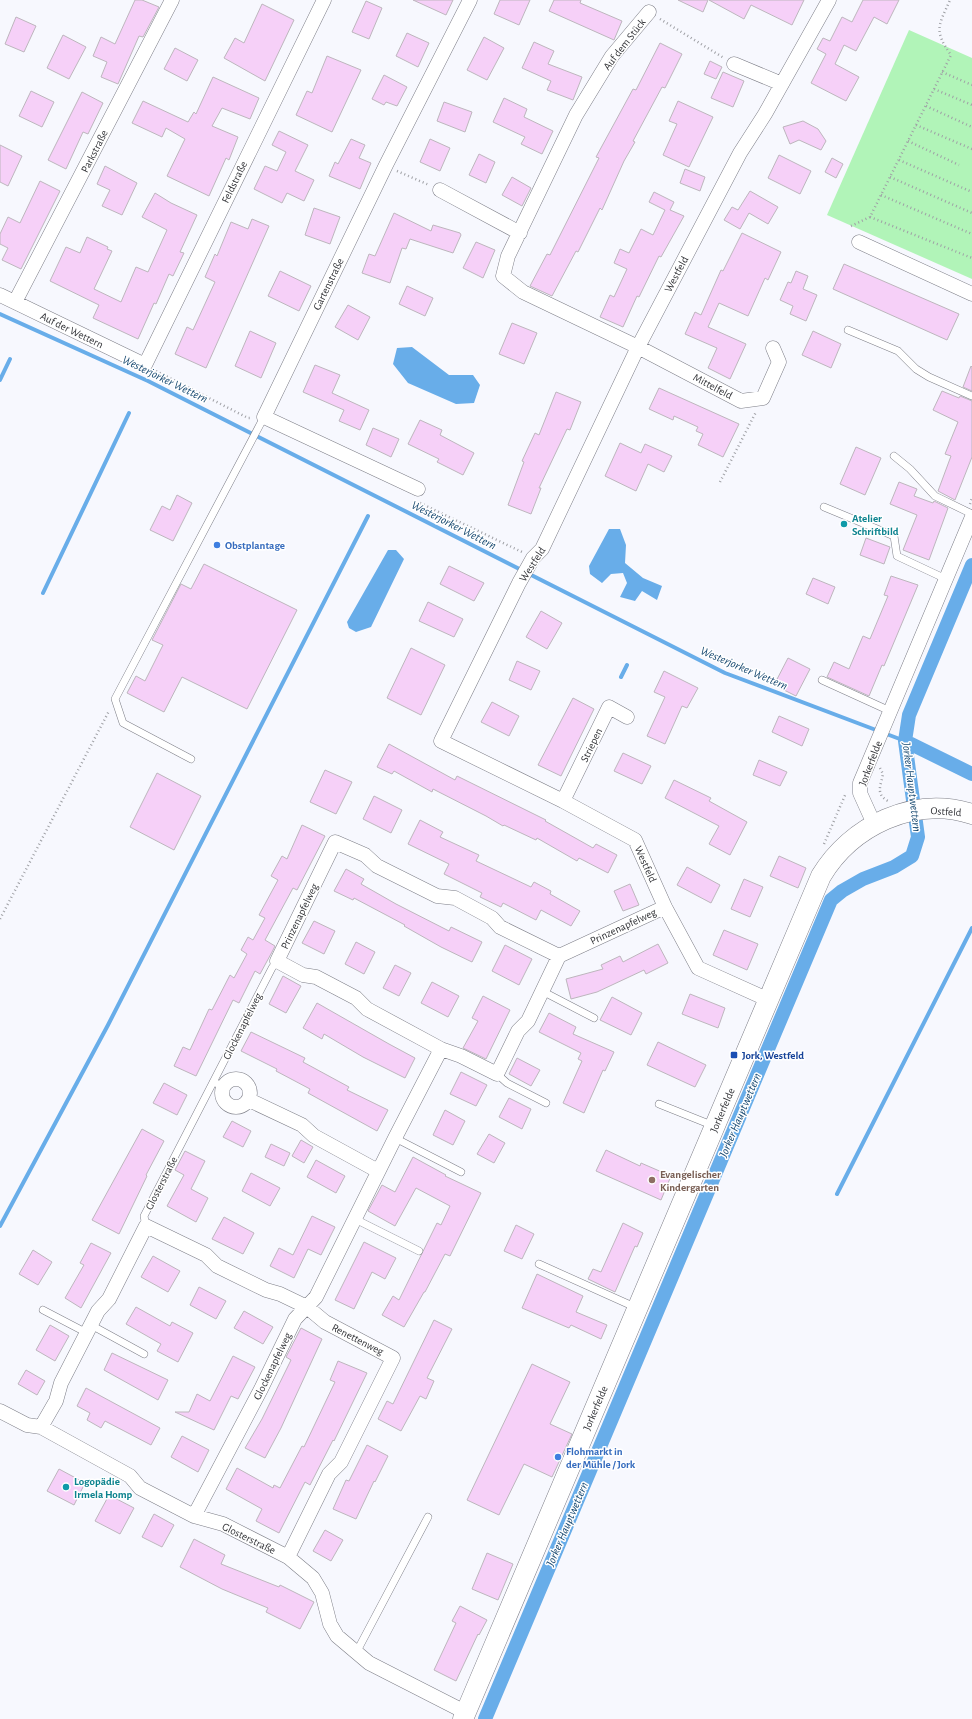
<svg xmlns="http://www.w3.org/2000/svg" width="972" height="1719" font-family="'Alegreya Sans',sans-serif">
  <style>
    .green { fill: #b1f4b8 }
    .water { fill: #68ade9 }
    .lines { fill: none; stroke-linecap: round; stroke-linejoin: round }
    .stream { stroke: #68ade9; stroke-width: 4 }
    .canal { stroke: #68ade9; stroke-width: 14 }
    .building { fill: #f6d0f8; stroke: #bdb6bd }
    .lane-casing { stroke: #7d7e87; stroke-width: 8 }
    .street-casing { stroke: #7d7e87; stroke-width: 15 }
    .secondary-casing { stroke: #7d7e87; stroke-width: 21 }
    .path { stroke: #9fa0a5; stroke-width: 2.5; stroke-dasharray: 1 3; stroke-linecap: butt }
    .lane { stroke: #fff; stroke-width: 7 }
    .street { stroke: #fff; stroke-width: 14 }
    .secondary { stroke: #fff; stroke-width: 20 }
    .culture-dot { fill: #0f9aa8; stroke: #fff; stroke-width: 1.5 }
    .shop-dot { fill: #3f7fe0; stroke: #fff; stroke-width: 1.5 }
    .transit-dot { fill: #1a4fb4; stroke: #fff; stroke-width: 1.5 }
    .education-dot { fill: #8d6e63; stroke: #fff; stroke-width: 1.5 }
    .labels { text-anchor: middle; stroke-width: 3; stroke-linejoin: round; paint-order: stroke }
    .street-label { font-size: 11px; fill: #323337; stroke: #fff }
    .culture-label { font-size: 11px; font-weight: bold; fill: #0d838f; stroke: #fff; text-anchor: start }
    .shop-label { font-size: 11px; font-weight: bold; fill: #366cbe; stroke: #fff; text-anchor: start }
    .transit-label { font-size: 11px; font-weight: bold; fill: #164399; stroke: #fff; text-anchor: start }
    .education-label { font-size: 11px; font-weight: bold; fill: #785e54; stroke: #fff; text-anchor: start }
    .water-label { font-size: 12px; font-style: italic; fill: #15476f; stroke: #fff }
  </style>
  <rect width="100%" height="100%" fill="#f7f8fe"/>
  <path class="green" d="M909 30 972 58V279L827 215Z"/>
  <path class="water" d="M412 347 449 375H473L480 385 474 403 456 404 408 383 393 364 397 348Z
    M609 529H620L626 545 625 563 643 578 662 586 657 600 642 591 635 601 620 597 627 583 623 573 611 574 602 583 590 574 589 566Z
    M388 550H396L404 559 371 627 356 632 349 628 347 622Z"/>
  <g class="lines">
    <path class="stream" d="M0 314 148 381 725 673 905 741
      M0 380 10 359
      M43 593 129 413
      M621 677 627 665
      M837 1194 972 928
      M0 1226 108 1025 368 516"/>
    <path class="canal" d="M905 741 972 774
      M485 1719 831 900 842 891 863 879 894 867 912 856 918 837 905 741 909 715 972 565"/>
  </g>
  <path class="building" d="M135 0H142L159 7 143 37 139 36 118 84 101 77 107 62 93 56 101 37 115 44Z
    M413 0H453L446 15Z
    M500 0H530L519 25 494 14Z
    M554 0H581L580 3 622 21 614 40 549 11Z
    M678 0H708L703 12Z
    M709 0H804L792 25 751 5 744 19Z
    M863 0H899L887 24 874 17 856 51 844 45 835 64 859 77 846 101 811 83 826 54 817 49 823 38 830 41 842 17 852 22Z
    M366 1 382 8 369 39 352 32Z
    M262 4 294 20 265 81 224 58 235 38 244 43Z
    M16 17 36 26 24 52 5 44Z
    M407 33 429 43 418 67 396 56Z
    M63 35 86 47 69 79 47 68Z
    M484 37 504 48 487 80 467 70Z
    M534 42 554 51 548 64 582 77 573 100 547 90 551 81 522 68Z
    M660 43 682 54 665 88 662 87 633 141 635 142 624 161 602 210 600 208 578 252 576 251 552 296 530 286 547 254 550 255 599 158 596 157 633 89 636 90Z
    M175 48 198 60 187 81 164 69Z
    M327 56 361 70 332 132 296 115 307 91 312 93Z
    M710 61 722 67 716 79 704 74Z
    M723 72 744 81 733 107 711 98Z
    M384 75 407 87 397 106 386 102 384 105 372 99Z
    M213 77 259 98 250 119 222 108 212 126 238 137 229 160 226 158 209 196 167 176 185 139 166 128 162 137 132 123 143 101 188 122 194 112 196 114Z
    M31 91 54 102 42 127 19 116Z
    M82 92 103 103 88 134 83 132 66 169 48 160Z
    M504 98 527 109 524 117 553 131 542 154 521 144 525 137 493 122Z
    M678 101 713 117 689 167 663 155 677 124 669 121Z
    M444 102 472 112 465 132 437 121Z
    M803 121 818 129 826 141 821 150 799 140 790 144 783 127Z
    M279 131 308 145 295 171 314 180 304 201 287 193 282 203 254 189 265 166 277 171 286 152 272 145Z
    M351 139 365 145 359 158 371 163 360 189 329 176 335 162 338 164Z
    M430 139 450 148 440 171 420 162Z
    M0 145 22 156 8 186 0 182Z
    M479 154 495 162 486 183 469 175Z
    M779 155 811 171 800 194 768 178Z
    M832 158 843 164 836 178 825 172Z
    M105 166 137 183 122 215 102 206 110 190 97 184Z
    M685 169 705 177 700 191 680 183Z
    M512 177 531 188 522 206 502 195Z
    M40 181 60 191 21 269 2 260 8 248 0 244V234L8 217 20 223Z
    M750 191 778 207 768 224 749 213 740 229 724 220 732 207 738 210Z
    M654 192 674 202 670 210 684 216 661 257 659 256 639 297 637 296 623 327 600 317 610 295 614 297 627 269 614 263 620 249 629 253 641 229 653 235 665 210 649 202Z
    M155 193 171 203 197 215 180 252 184 253 173 276 169 274 156 304 154 303 138 339 93 318 99 305 50 281 66 247 80 253 87 237 108 247 107 249 112 251 94 289 121 302 136 267 148 272 167 230 142 217Z
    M314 208 340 217 330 244 305 235Z
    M394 213 431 231 433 225 460 233 461 235 453 253 410 239 406 249 402 248 390 283 362 273 369 254 375 256Z
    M252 219 269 226 206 368 175 354 187 327 193 330 215 282 205 277 215 254 217 256 231 222 248 229Z
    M742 233 781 252 768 280 765 278 748 316 719 303 708 327 746 344 730 379 708 368 717 348 685 334 695 312 701 315 721 270 723 271Z
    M476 242 495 250 483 278 463 268Z
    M844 264 959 314 947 340 833 289Z
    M280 271 311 286 299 311 268 296Z
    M796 271 808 276 803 289 817 295 806 321 790 314 793 306 780 300 788 282 791 283Z
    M407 286 433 298 425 316 399 304Z
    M348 305 370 317 358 340 335 327Z
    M512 323 537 333 524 364 499 354Z
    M250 331 276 343 261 378 235 366Z
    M813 331 841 344 831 368 802 355Z
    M315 365 340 375 332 393 369 410 360 430 339 421 344 410 303 392Z
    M971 366 972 367V391L963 387Z
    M659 388 739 424 723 457 698 445 703 434 696 431 698 427 674 416 673 420 649 409Z
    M942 391 959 398 960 396 972 401V457L955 500 938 491 951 456 945 454 958 422 933 410Z
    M556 392 581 402 570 430 567 429 539 488H541L531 514 508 505 524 462 522 461 535 433 539 435Z
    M420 420 442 430 440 435 474 453 463 475 437 462 439 459 408 444Z
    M373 428 399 439 391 457 366 445Z
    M620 443 641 453 645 444 672 456 664 472 648 464 636 491 605 476Z
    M856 447 881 458 865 495 840 484Z
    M899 482 917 489 914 496 933 503 934 501 948 508 929 560 903 550 917 515 890 504Z
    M177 495 192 503 173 541 150 530 162 506 170 510Z
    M866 538 890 547 884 564 860 555Z
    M204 564 297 610 247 709 182 677 164 712 127 693 136 676 145 681 163 645 152 640 181 584 191 589Z
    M449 566 484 583 474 601 440 584Z
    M891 576 918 585 884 666 882 665 869 696 827 677 834 662 849 669 863 636 870 639 888 596 884 595Z
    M813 578 835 587 828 604 806 594Z
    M428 602 463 619 454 637 419 621Z
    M541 611 562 623 547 649 526 637Z
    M411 648 445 665 421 715 387 698Z
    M788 658 810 669 796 696 774 685Z
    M517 661 540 671 531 690 509 680Z
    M664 671 698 688 687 708 682 706 665 744 647 736 665 697 654 692Z
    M573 698 594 709 561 776 538 765Z
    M492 702 519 716 509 736 481 722Z
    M779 716 809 729 802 746 772 732Z
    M389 744 455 780 457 776 546 820 545 821 593 848 596 844 617 855 608 873 579 858 577 861 537 838 536 840 504 825 503 826 486 816 433 789 432 792 394 771 392 774 377 767Z
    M623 753 651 766 642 784 614 771Z
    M759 760 787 772 780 786 753 775Z
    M325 770 352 782 336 814 310 802Z
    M157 773 201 796 174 850 130 827Z
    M674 780 711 798 709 801 747 822 730 855 709 844 719 826 665 798Z
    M374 796 402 810 391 833 363 819Z
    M420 820 443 832 440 837 479 855 476 861 531 887 534 882 551 891 550 894 580 911 571 926 541 910 536 920 503 903 501 907 480 897 482 893 444 874 449 864 408 844Z
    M302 825 325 836 297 890 293 888 265 940 275 946 272 952 260 974 255 971 239 1003 233 1000 196 1076 174 1066 183 1047 190 1050 209 1009 212 1010 230 975 234 978 247 954 241 950 248 937 253 940 265 918 259 915 278 880 271 876 282 856 287 859Z
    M779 856 806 868 798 888 770 876Z
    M687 867 720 885 711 903 677 885Z
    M346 869 364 879 361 884 396 904 449 931 451 927 482 942 472 962 441 947 404 926 405 925 354 898 353 900 334 891Z
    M744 879 763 887 750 917 731 909Z
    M630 884 639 905 623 911 614 891Z
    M314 921 335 931 324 954 302 943Z
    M724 930 758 944 747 970 713 955Z
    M356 942 375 952 364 974 345 964Z
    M658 944 668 963 646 974 644 970 597 992 571 999 566 979 603 969 601 965 620 956 623 962Z
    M505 945 532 959 519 985 492 971Z
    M395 965 411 973 399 996 383 988Z
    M283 976 301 986 286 1013 269 1004Z
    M432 982 459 996 448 1017 421 1003Z
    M690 994 725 1008 718 1028 682 1014Z
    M483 996 510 1010 486 1059 463 1048 478 1021 472 1018Z
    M612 997 642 1013 631 1035 600 1020Z
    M317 1003 389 1044 415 1058 405 1078 363 1057 324 1034 322 1039 303 1028Z
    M549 1013 576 1027 573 1034 614 1052 605 1071 603 1070 584 1113 563 1103 582 1061 578 1059 581 1053 539 1032Z
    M251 1032 305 1058 303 1062 349 1087 347 1090 388 1110 377 1131 308 1093 310 1089 276 1071 277 1069 241 1051Z
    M658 1042 706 1065 695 1087 647 1065Z
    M517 1058 540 1070 531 1086 509 1074Z
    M461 1072 487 1085 476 1106 450 1094Z
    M164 1083 187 1095 177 1115 153 1103Z
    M509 1098 531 1109 522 1129 499 1117Z
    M445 1110 465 1121 453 1145 433 1135Z
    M232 1121 251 1131 243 1147 223 1137Z
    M142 1129 164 1141 146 1175 147 1176 119 1234 92 1220Z
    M489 1134 505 1143 494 1163 477 1154Z
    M301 1140 313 1147 304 1163 292 1156Z
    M271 1144 290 1153 284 1166 265 1157Z
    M606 1150 640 1166 641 1163 671 1176 661 1200 596 1171Z
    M185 1151 205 1161 191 1189 208 1198 196 1222 167 1206 184 1175 175 1170Z
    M413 1157 446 1175 445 1176 481 1193 450 1256 445 1254 425 1292H424L404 1327 382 1315 393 1296 399 1300 437 1223 441 1225 450 1206 416 1188 395 1226 368 1211 382 1185 395 1192Z
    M316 1160 345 1176 336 1193 307 1177Z
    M251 1173 280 1188 270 1206 242 1191Z
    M312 1216 335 1227 321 1255 308 1249 294 1278 270 1266 279 1248 293 1255Z
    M224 1217 254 1233 243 1254 212 1239Z
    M623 1223 643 1233 637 1247 635 1246 615 1292 588 1279 593 1269 601 1272Z
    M516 1225 534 1234 522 1259 504 1251Z
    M364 1242 396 1258 385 1279 372 1272 354 1309 335 1300Z
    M91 1243 111 1253 81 1308 65 1298 84 1265 80 1263Z
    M33 1250 52 1262 38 1285 19 1274Z
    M153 1256 180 1271 168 1292 141 1277Z
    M537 1274 583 1296 576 1312 607 1325 601 1339 571 1325 569 1328 522 1308Z
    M199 1287 226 1301 216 1319 190 1305Z
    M136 1307 170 1326 172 1322 193 1333 178 1362 157 1351 161 1344 126 1324Z
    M244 1311 273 1327 263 1344 234 1328Z
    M434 1320 452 1329 427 1378 434 1381 426 1399 420 1396 401 1431 378 1419 387 1401 393 1404Z
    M50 1325 69 1336 55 1361 36 1350Z
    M301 1328 322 1339 281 1428 265 1458 245 1448 262 1419 291 1360 286 1357Z
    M112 1353 168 1380 158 1400 104 1370Z
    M233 1356 255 1367 238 1399 231 1396 214 1430 175 1412H189L197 1394 210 1401Z
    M338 1361 367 1373 334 1441 333 1440 310 1485 305 1482 279 1533 256 1521 262 1509 226 1489 237 1468 273 1488 274 1485 280 1488 302 1446 304 1447 335 1382 330 1380Z
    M532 1364 570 1382 550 1424 572 1434 552 1477 524 1464 499 1515 467 1500Z
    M26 1370 45 1381 37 1395 18 1384Z
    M86 1388 160 1428 151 1445 105 1421 101 1428 87 1420 90 1413 77 1406Z
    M182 1436 209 1450 198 1472 171 1457Z
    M367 1445 388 1456 375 1482 374 1481 356 1519 333 1509 346 1480 349 1481Z
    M59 1469 85 1483 74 1505 47 1491Z
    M109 1495 134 1508 120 1534 95 1521Z
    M154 1514 174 1525 162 1547 142 1537Z
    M325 1530 343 1540 331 1561 313 1551Z
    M194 1539 225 1555 221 1564 279 1587 280 1585 314 1602 300 1629 266 1612 268 1608 222 1589 180 1567Z
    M487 1553 513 1564 498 1600 472 1589Z
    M460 1606 487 1620 479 1635 478 1634 456 1681 434 1670 456 1623 452 1621Z"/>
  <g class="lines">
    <g class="lane-casing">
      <path id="lane" d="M848 330 898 351 916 369 929 377 972 396
        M894 456 910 469 935 496 972 514
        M824 507 894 536 897 556 946 579
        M822 680 890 711
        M191 759 123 723 115 699 264 417
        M542 991 594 1018
        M497 1074 507 1083 546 1103
        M213 1082 223 1086
        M659 1104 714 1126
        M395 1138 461 1172
        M355 1219 419 1251
        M146 1226 144 1216 272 968 277 961
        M539 1264 637 1308
        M43 1310 87 1333
        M91 1325 144 1354
        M356 1653 428 1517"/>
    </g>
    <g class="street-casing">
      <path id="street" d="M649 12 612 56 576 115 508 256 503 276 523 292 638 347 741 401 763 398 779 362 773 348
        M734 64 782 84
        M440 190 520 233
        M859 242 972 294
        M0 295 145 365 324 0
        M15 302 172 0
        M418 489 264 417 386 165 470 0
        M563 801 609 707 627 717
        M874 824 860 793V783L972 517
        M559 956 500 927 492 918 455 898 437 896 377 866 365 855 335 842 277 961 303 975 316 977 356 998 367 1009 441 1049 461 1056 497 1074 518 1031 528 1021 559 956 665 907
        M769 1000 698 968 665 907 635 840 563 801 441 741 519 583 533 558 542 549 638 347 740 153 765 114 829 0
        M222 1093a14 14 0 1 1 28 0a14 14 0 1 1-28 0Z
        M249 1100 302 1125 314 1136 378 1171
        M0 1411 27 1425 41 1427 130 1476 140 1488 194 1516 223 1524 288 1557 313 1578 322 1593 330 1624 337 1636 369 1663 465 1712
        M41 1427 56 1401 61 1383 98 1311 109 1299 146 1226 206 1255 217 1266 266 1290 280 1294 307 1307 325 1322 393 1358 341 1462 329 1474 288 1557
        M194 1516 261 1389 295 1319 316 1297 395 1138 441 1049"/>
    </g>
    <g class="secondary-casing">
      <path id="secondary" d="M463 1719 821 876C851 826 914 795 972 814"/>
    </g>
    <path class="path" d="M660 19 724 58
      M942 72 972 85
      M934 89 972 105
      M926 106 972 127
      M916 125 972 149
      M908 141 959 165
      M899 160 972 192
      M397 171 429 185
      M890 177 972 213
      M881 195 972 234
      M870 217 972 258
      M851 226 870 217 951 55C933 30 939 25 950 0
      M156 371 248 418H251
      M720 482 756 412
      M420 503 522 552
      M970 504 972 498
      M880 768 883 774C881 785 875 794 888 801
      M824 844 846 793
      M0 919 109 711"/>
    <use href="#lane" class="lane"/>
    <use href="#street" class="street"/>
    <use href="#secondary" class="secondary"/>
  </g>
  <g class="culture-dot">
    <circle cx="844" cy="524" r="4"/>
    <circle cx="66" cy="1487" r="4"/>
  </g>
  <g class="shop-dot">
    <circle cx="217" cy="545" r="4"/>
    <circle cx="558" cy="1457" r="4"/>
  </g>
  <rect class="transit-dot" x="730" y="1051" width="8" height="8" rx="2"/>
  <circle class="education-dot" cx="652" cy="1180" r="4"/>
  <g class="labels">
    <g class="street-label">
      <text transform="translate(624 44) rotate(-52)" y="4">Auf dem Stück</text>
      <text transform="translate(94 151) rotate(-63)" y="4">Parkstraße</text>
      <text transform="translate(234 182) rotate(-64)" y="4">Feldstraße</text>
      <text transform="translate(676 274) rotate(-62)" y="4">Westfeld</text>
      <text transform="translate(328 284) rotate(-64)" y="4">Gartenstraße</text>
      <text transform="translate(72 330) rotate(26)" y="4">Auf der Wettern</text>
      <text transform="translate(713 386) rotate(28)" y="4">Mittelfeld</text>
      <text transform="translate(532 564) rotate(-57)" y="4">Westfeld</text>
      <text transform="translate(591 745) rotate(-64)" y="4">Striepen</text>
      <text transform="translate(870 763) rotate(-69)" y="4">Jorkerfelde</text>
      <text transform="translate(946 811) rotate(4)" y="4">Ostfeld</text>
      <text transform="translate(646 864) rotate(66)" y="4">Westfeld</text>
      <text transform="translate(299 916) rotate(-64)" y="4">Prinzenapfelweg</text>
      <text transform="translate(623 926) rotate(-25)" y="4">Prinzenapfelweg</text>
      <text transform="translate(242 1026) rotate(-63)" y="4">Glockenapfelweg</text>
      <text transform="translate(722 1110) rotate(-67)" y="4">Jorkerfelde</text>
      <text transform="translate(161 1183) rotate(-63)" y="4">Glosterstraße</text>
      <text transform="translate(358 1339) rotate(27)" y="4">Renettenweg</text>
      <text transform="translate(272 1366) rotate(-64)" y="4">Glockenapfelweg</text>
      <text transform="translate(595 1408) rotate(-67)" y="4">Jorkerfelde</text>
      <text transform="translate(249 1538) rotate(26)" y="4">Glosterstraße</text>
    </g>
    <g class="culture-label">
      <text x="852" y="522">Atelier<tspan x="852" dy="13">Schriftbild</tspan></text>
      <text x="74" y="1485">Logopädie<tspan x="74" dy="13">Irmela Homp</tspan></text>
    </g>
    <g class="shop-label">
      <text x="225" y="549">Obstplantage</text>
      <text x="566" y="1455">Flohmarkt in<tspan x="566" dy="13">der Mühle / Jork</tspan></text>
    </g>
    <g class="transit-label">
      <text x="742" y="1059">Jork, Westfeld</text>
    </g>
    <g class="education-label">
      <text x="660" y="1178">Evangelischer<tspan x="660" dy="13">Kindergarten</tspan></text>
    </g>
    <g class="water-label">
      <text transform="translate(165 379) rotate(26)" y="4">Westerjorker Wettern</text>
      <text transform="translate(454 525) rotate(27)" y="4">Westerjorker Wettern</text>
      <text transform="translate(744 668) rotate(23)" y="4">Westerjorker Wettern</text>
      <text transform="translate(912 787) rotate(83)" y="4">Jorker Hauptwettern</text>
      <text transform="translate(740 1115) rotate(-67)" y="4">Jorker Hauptwettern</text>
      <text transform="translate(567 1524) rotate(-67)" y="4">Jorker Hauptwettern</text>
    </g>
  </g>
</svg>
